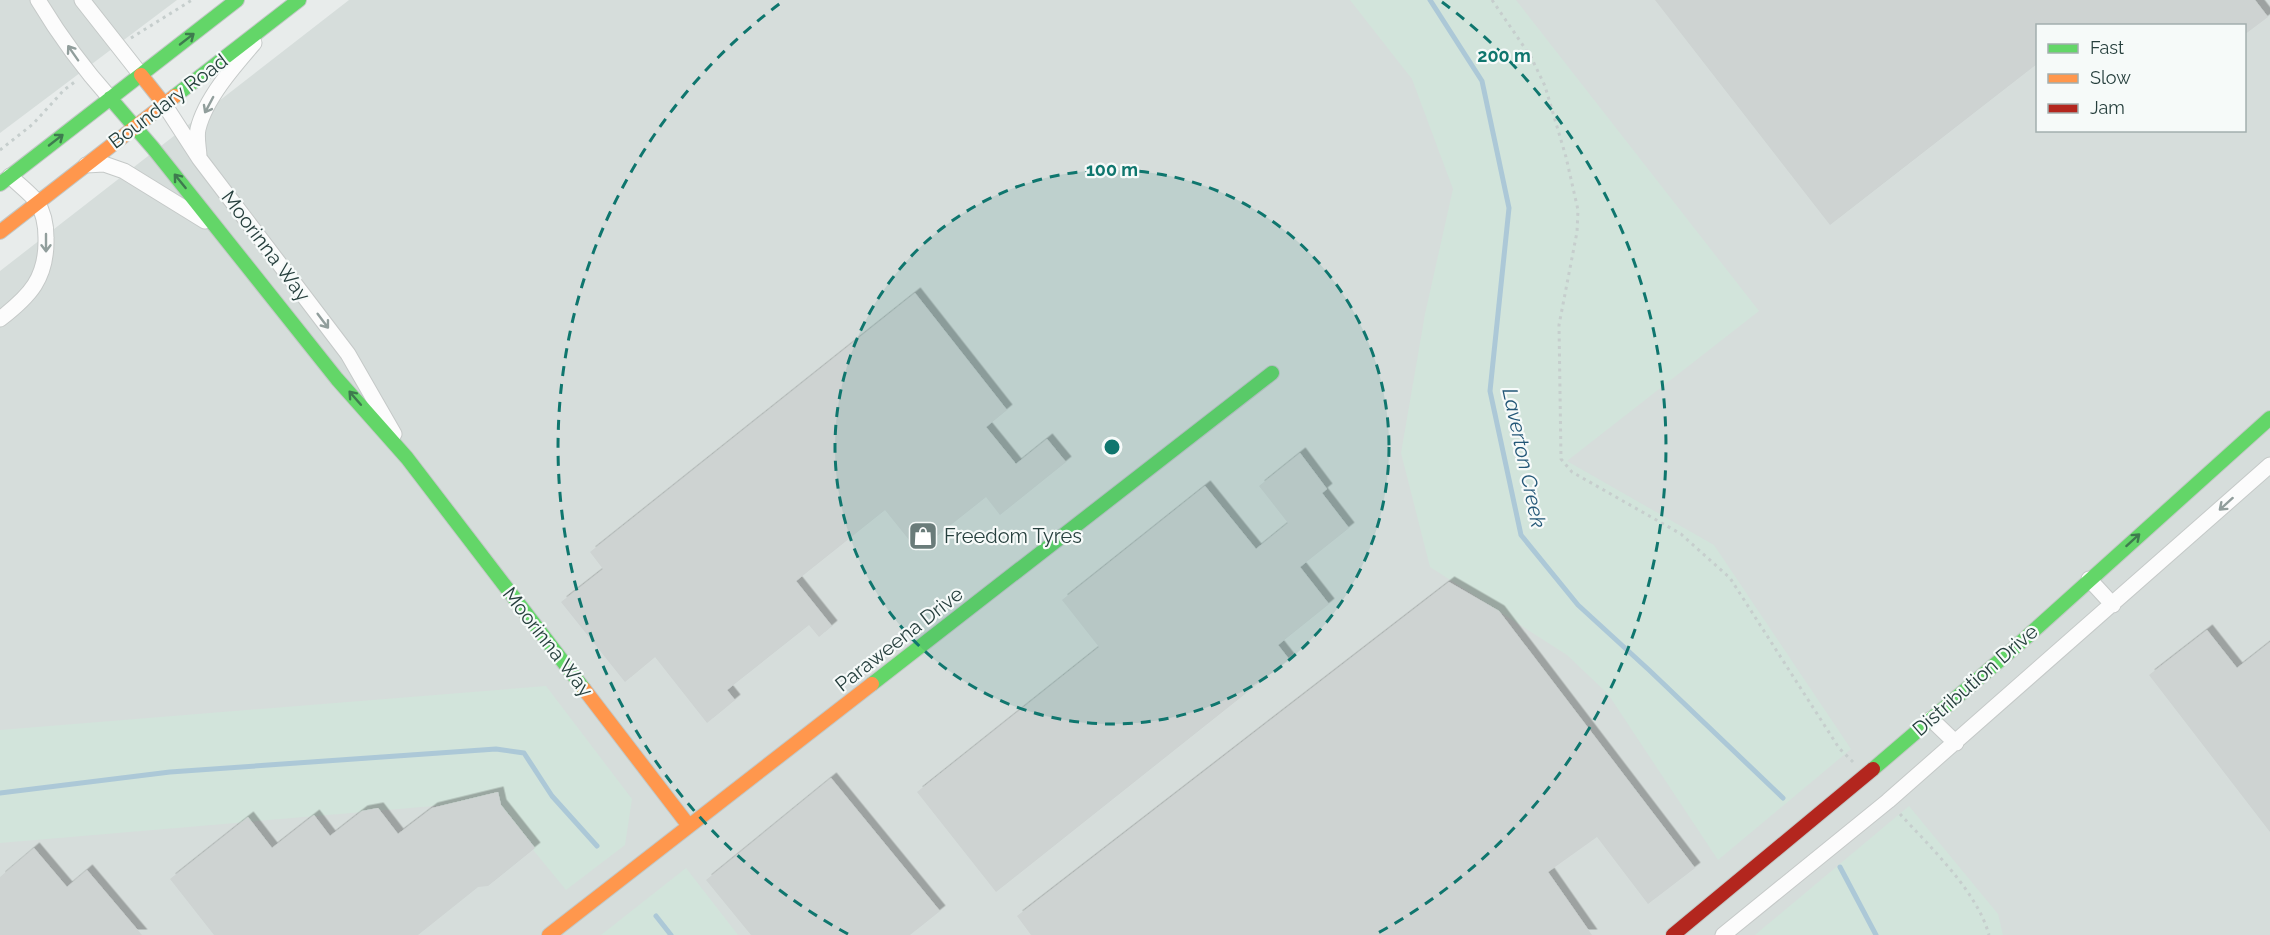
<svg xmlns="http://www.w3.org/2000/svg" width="2270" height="935" font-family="Raleway,sans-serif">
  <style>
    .built { fill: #d6dddb; fill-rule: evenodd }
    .green { fill: #d2e4db }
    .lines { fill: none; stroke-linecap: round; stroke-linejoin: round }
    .stream { stroke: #acc8d7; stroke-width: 5 }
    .building { fill: #ced3d2; filter: url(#shadow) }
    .street-casing { stroke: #c5c9c8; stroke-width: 17 }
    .fast-casing { stroke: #c2c8c6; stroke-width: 16 }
    .slow-casing { stroke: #c2c8c6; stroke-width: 16 }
    .jam-casing { stroke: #c2c8c6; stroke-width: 16 }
    .path { stroke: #c6cecd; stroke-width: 3; stroke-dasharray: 3 4.5; stroke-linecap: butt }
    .street { stroke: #fcfcfc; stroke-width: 15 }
    .fast { stroke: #63d668; stroke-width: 14 }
    .slow { stroke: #ff974d; stroke-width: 14 }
    .jam { stroke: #b3261e; stroke-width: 14 }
    .oneway { stroke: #3e7b4e }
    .oneway2 { stroke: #919e9c }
    .ring { fill: none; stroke: #0f766e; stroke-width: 3; stroke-dasharray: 10 8 }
    .labels { text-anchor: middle; stroke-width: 4.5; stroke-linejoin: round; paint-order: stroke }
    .street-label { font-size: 20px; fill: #263f3d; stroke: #f6faf9 }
    .poi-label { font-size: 20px; fill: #263f3d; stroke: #f6faf9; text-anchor: start }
    .water-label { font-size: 21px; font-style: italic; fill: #235777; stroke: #f6faf9 }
    .centre { fill: #0f766e; stroke: #f6faf9; stroke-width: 3 }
    .ring-label { font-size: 18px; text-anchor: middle; font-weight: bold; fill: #0f766e; stroke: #f6faf9; stroke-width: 4.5; stroke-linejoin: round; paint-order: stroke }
  </style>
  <defs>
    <filter id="shadow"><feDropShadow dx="5.5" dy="-5.5" stdDeviation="0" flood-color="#0004"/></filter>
  </defs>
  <rect width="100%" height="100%" fill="#e8eceb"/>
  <path class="built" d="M0 0H177L0 133Z
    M349 0H2270V935H0V271ZM2038 26H2244V130H2038Z"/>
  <path class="green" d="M1350 0H1516L1759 311 1567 461 1714 545 1851 749 1718 860 1608 694 1567 655 1430 567 1401 453 1425 314 1453 189 1412 79Z
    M546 686 632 799 625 845 566 890 493 801 0 843V730Z
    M1909 806 1998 914 2003 935H1755Z
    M686 868 738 935H601Z"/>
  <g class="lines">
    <path class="stream" d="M1430 0 1482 81 1509 208 1490 391 1521 535 1578 605 1649 670 1783 798
      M0 793 170 772 496 749 524 753 552 796 597 846
      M1840 867 1876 935
      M656 916 671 935"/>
  </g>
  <path class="building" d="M1655 0H2255L2268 17 2244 35V26H2037V64L1830 225Z
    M915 293 1007 410 986 427 1016 464 1047 439 1066 462 1000 515 986 497 918 551 885 510 796 581 832 626 819 637 809 625 727 690 735 700 707 723 655 657 625 682 561 602 603 569 590 552Z
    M1300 453 1327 489 1322 493 1349 528 1300 567 1329 604 1278 645 1289 659 996 892 917 792 1099 647 1062 600 1205 486 1256 549 1288 523 1259 486Z
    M1449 582 1499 611 1695 868 1648 904 1597 837 1548 872 1592 935H1031L1017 916Z
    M2207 630 2237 668 2270 642V832L2149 675Z
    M831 778 940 911 910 935H751L706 880Z
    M498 792 501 805 535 848 488 886 478 887 418 935H214L170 879 248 817 272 848 314 815 330 836 362 811 378 808 398 834 432 808Z
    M34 848 67 887 87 870 142 935H0V877Z"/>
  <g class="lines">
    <g class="street-casing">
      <path id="street" d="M38 0C59 35 83 68 110 98
        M82 0 141 75
        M164 104 199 158 348 354 394 434
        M199 157C199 149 196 138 198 129 205 99 234 66 254 43
        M86 165 104 164 124 171 205 221
        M0 319C30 296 47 278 46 238 46 226 44 213 37 202 30 193 19 185 10 176
        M2089 579 2113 605
        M1931 719 1956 743
        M1723 935 1888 801 2270 465"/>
    </g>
    <g class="fast-casing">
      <path id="fast" d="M175 96 299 0
        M110 98 153 148 337 379 407 458 584 689
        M0 184 237 0
        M872 684 1272 373
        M1873 769 2020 643 2270 418"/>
    </g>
    <g class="slow-casing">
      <path id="slow" d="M141 75 164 104
        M0 232 175 96
        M584 689 689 826
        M549 935 872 684"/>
    </g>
    <g class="jam-casing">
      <path id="jam" d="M1673 935 1873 769"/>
    </g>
    <path class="path" d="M1492 0 1531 57 1545 86 1566 157 1578 210 1577 232 1559 325 1561 459 1572 472 1681 534 1730 578 1839 748 1853 762
      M131 38 192 0
      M0 150 33 124 64 90 76 81
      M1900 814C1930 847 1977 891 1989 935"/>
    <use href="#street" class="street"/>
    <use href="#fast" class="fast"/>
    <use href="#slow" class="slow"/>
    <use href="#jam" class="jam"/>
  </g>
  <defs><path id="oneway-shaft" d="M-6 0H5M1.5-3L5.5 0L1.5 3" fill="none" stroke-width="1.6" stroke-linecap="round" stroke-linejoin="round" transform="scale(1.5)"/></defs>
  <g class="oneway">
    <use href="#oneway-shaft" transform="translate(187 39) rotate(-38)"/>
    <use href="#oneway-shaft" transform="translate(56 140) rotate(-38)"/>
    <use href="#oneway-shaft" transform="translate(180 181) rotate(-129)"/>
    <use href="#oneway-shaft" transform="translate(355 398) rotate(-131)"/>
    <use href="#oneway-shaft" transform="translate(2133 540) rotate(-42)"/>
  </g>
  <g class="oneway2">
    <use href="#oneway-shaft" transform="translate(73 53) rotate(-125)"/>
    <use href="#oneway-shaft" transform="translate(209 105) rotate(118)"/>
    <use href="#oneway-shaft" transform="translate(46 243) rotate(90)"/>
    <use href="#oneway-shaft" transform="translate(323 321) rotate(53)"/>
    <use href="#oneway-shaft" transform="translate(2226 504) rotate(138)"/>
  </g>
  <circle cx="1112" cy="447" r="277" fill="#0f766e" fill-opacity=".12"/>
  <g class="ring">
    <circle cx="1112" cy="447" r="277"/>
    <path d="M848 934A554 554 0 0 1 782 2M1442 2A554 554 0 0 1 1376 934"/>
  </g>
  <defs>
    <g id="shop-square" transform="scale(1.5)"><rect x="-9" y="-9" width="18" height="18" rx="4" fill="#6a7c7a" stroke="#f6faf9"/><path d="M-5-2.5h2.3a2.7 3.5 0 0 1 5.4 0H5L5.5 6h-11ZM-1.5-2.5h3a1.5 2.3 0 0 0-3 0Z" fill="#fff"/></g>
  </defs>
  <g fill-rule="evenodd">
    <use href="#shop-square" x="923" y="536"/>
  </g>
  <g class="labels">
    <g class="street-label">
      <text transform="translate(168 101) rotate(-37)" y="7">Boundary Road</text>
      <text transform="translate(266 246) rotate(53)" y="7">Moorinna Way</text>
      <text transform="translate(899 639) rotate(-38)" y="7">Paraweena Drive</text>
      <text transform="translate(548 642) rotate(52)" y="7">Moorinna Way</text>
      <text transform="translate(1975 680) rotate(-41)" y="7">Distribution Drive</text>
    </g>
    <g class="poi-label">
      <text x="944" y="543">Freedom Tyres</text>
    </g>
    <g class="water-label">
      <text transform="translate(1524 458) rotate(78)" y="7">Laverton Creek</text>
    </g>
  </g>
  <circle cx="1112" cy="447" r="9" class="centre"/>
  <g class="ring-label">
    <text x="1504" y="62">200 m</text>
    <text x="1112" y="176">100 m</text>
  </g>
  <rect x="2036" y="24" width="210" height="108" fill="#f6faf9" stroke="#a3afae" stroke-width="1.5"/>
  <rect x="2048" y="44" width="30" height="9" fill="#63d668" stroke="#a3afae" stroke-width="1.5"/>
  <text x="2090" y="54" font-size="18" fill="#263f3d">Fast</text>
  <rect x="2048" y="74" width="30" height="9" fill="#ff974d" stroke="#a3afae" stroke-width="1.5"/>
  <text x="2090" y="84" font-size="18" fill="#263f3d">Slow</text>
  <rect x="2048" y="104" width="30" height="9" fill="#b3261e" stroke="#a3afae" stroke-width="1.5"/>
  <text x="2090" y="114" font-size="18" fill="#263f3d">Jam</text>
</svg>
